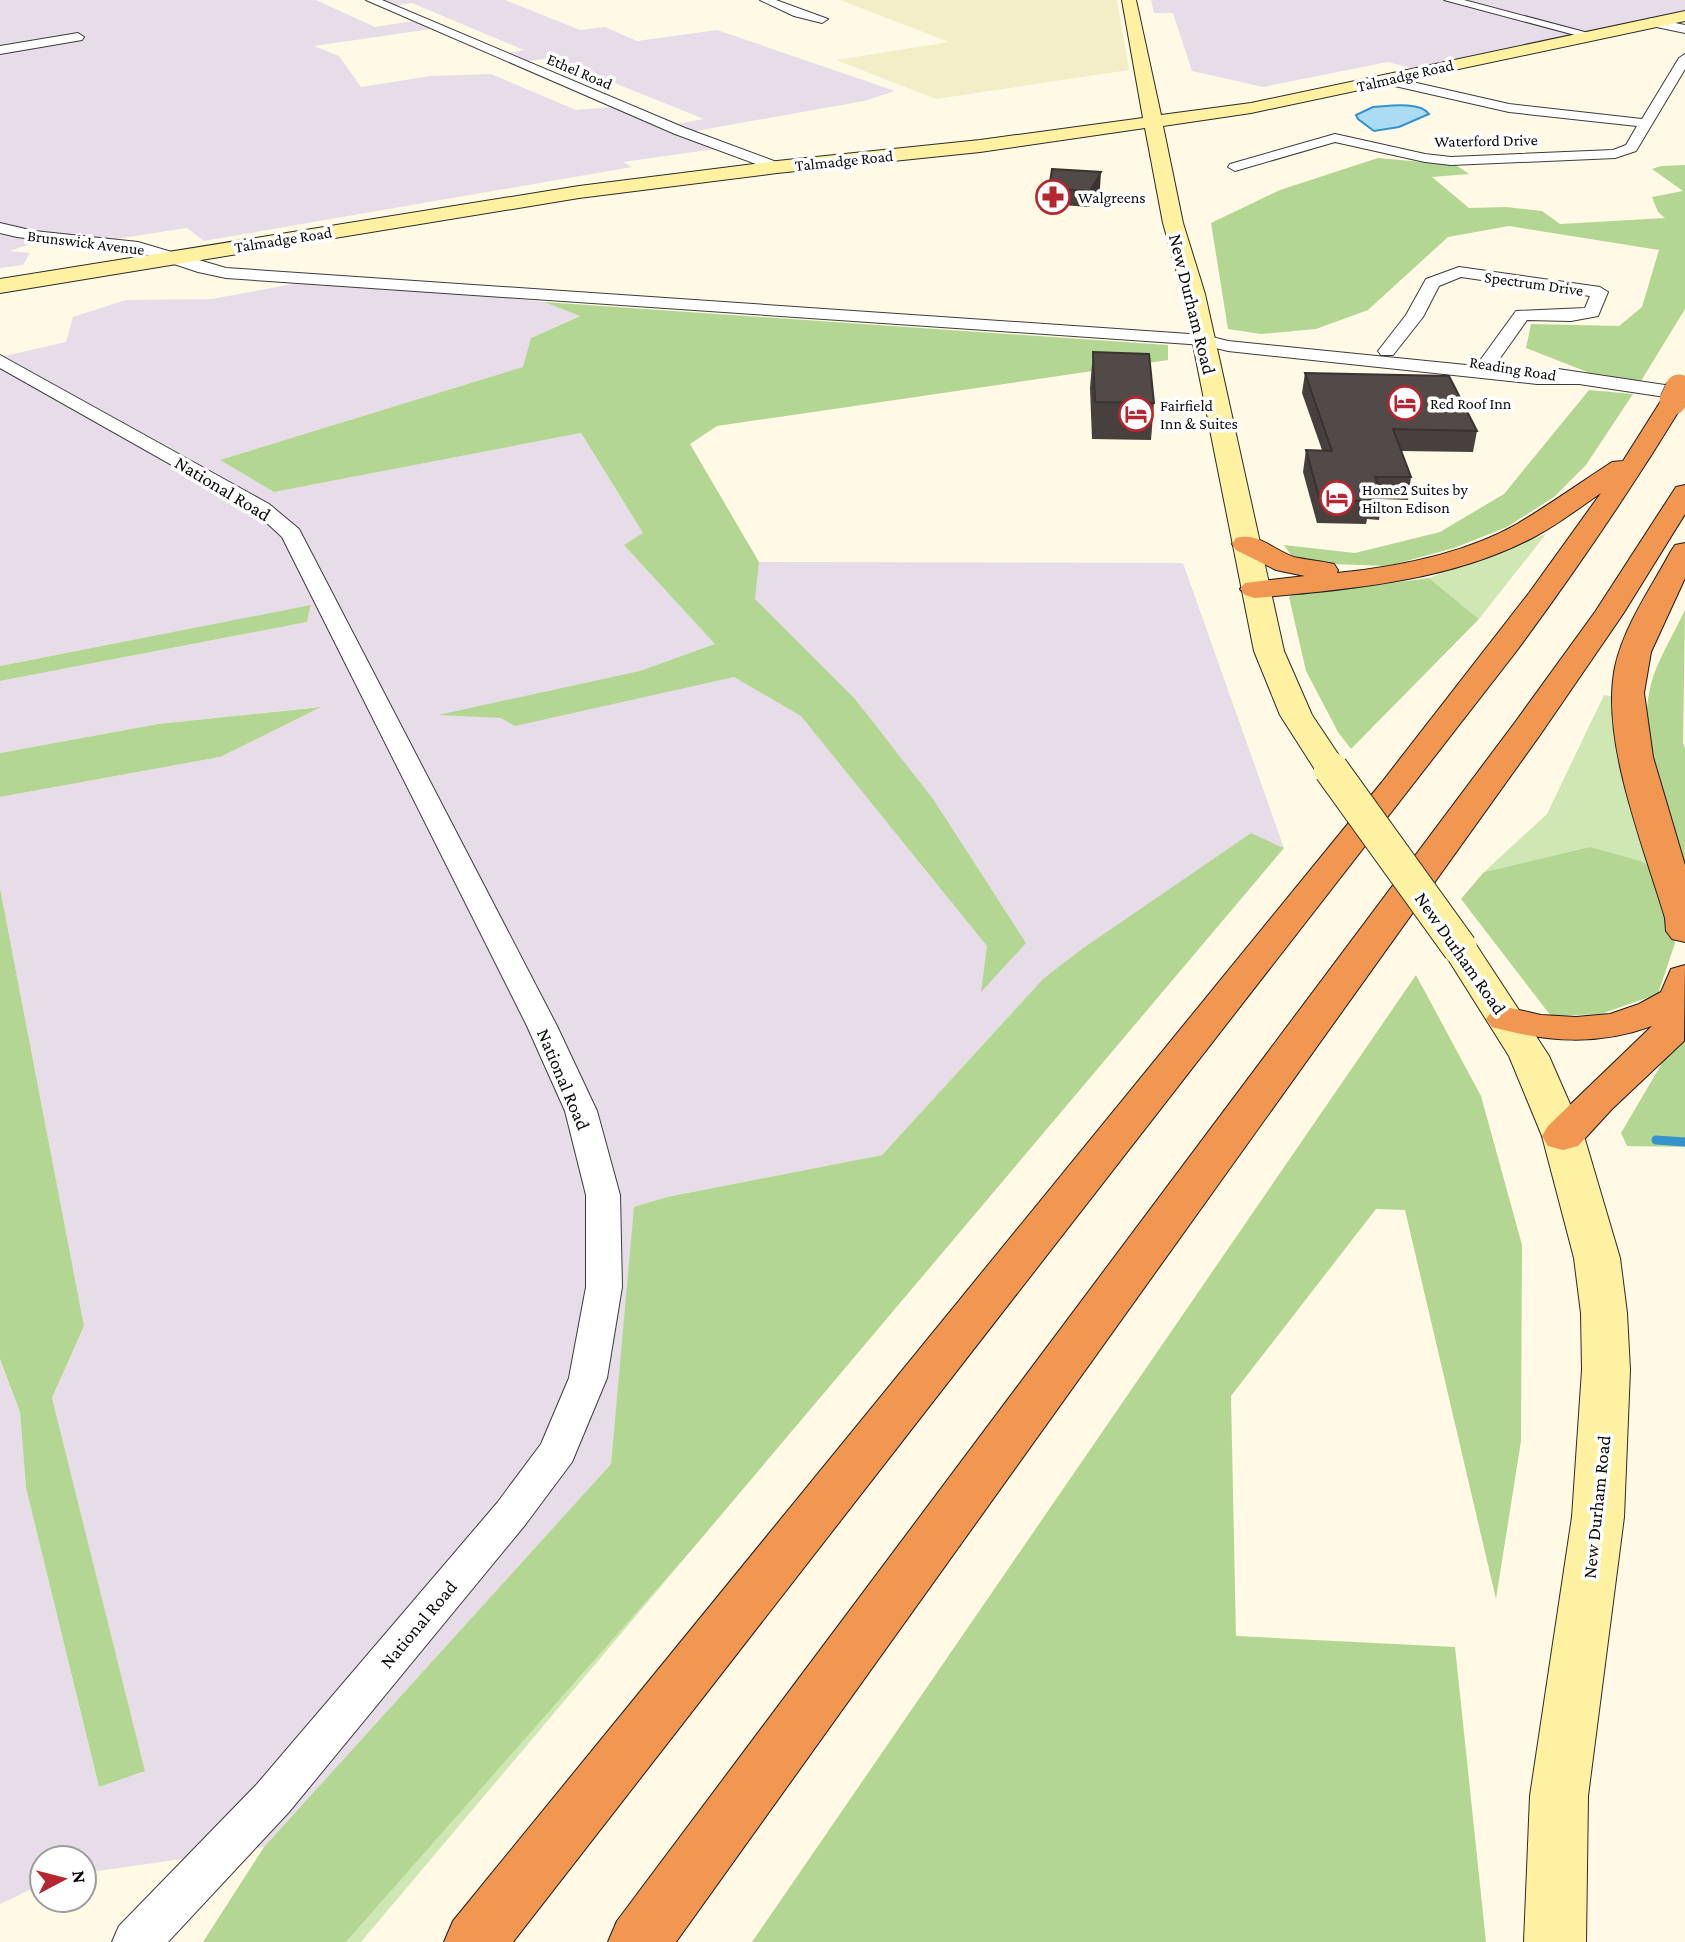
<svg xmlns="http://www.w3.org/2000/svg" width="1685" height="1942" font-family="'Crimson Pro',serif">
  <style>
    .industrial { fill: #e7dde9 }
    .farmland { fill: #f3eec8 }
    .green { fill: #cfe7b2 }
    .forest { fill: #b3d792 }
    .water { fill: #acdbf4; stroke: #3592ca; stroke-width: 2 }
    .lines { fill: none; stroke-linecap: round; stroke-linejoin: round }
    .stream { stroke: #3592ca; stroke-width: 9 }
    .street-casing { stroke: #3c3c3c; stroke-width: 2 }
    .secondary-casing { stroke: #2b2b2b; stroke-width: 2 }
    .highway-casing { stroke: #1a1a1a; stroke-width: 2 }
    .street { fill: #fff; fill-rule: evenodd }
    .secondary { fill: #fef1a2; fill-rule: evenodd }
    .highway { fill: #f29751; fill-rule: evenodd }
    .secondary-bridge-casing { stroke: #2b2b2b; stroke-width: 36; stroke-linecap: butt }
    .highway-bridge-casing { stroke: #1a1a1a; stroke-width: 28; stroke-linecap: butt }
    .secondary-bridge { stroke: #fef1a2; stroke-width: 34 }
    .highway-bridge { stroke: #f29751; stroke-width: 27 }
    .wall { fill: #47403c }
    .shaded-wall { fill: #393431 }
    .building { fill: #524a46; stroke: #393431; stroke-width: 2 }
    .labels { text-anchor: middle; stroke-width: 7; stroke-linejoin: round; paint-order: stroke }
    .far-street-label { font-size: 16px; fill: #090909; stroke: #fff }
    .far-poi-label { font-size: 16px; fill: #090909; stroke: #fff; text-anchor: start }
    .street-label { font-size: 19px; fill: #090909; stroke: #fff }
  </style>
  <rect width="100%" height="100%" fill="#fff9e6"/>
  <path class="industrial" d="M0 0H316L375 27 413 21 431 29 314 46 339 56 361 87 431 76 491 74 576 110 612 107 660 127 704 119 552 58 514 63 494 55 524 50 412 3 382 8 367 0H505L580 30 605 27 637 41 717 30 895 91 864 101 679 134 715 149 623 162 632 167 204 241 187 228 89 243 46 239 9 251 30 253 23 265 0 268Z
    M1151 0H1685V13L1586 32 1426 72 1388 62 1263 87 1192 71 1173 13H1154Z
    M326 278 544 302 581 315 531 338 524 367 221 460 274 492 581 433 643 533 759 562 1183 563 1284 848 1251 833 1043 979 882 1155 667 1197 635 1207 611 1464 264 1847 84 1873V1858H42V1884L0 1904V1359L20 1412 26 1488 99 1787 145 1771 52 1398 84 1326 0 888V797L220 757 319 707 158 724 0 753V681L307 622 311 606 0 666V357L66 342 73 317 126 300 212 299Z"/>
  <path class="farmland" d="M840 0H1117L1129 70 936 99 836 60 949 42Z"/>
  <path class="green" d="M1546 534 1479 619 1429 578Z
    M1604 695 1615 697 1659 872 1590 847 1484 872 1547 814Z
    M689 1553 361 1942H346Z"/>
  <path class="forest" d="M1378 158 1456 165 1469 174 1432 177 1469 208 1506 207 1542 211 1560 224 1665 218 1658 212 1652 197 1683 191 1652 169 1661 166 1685 165V309L1641 381 1600 377 1526 348 1531 324 1619 326 1642 307 1659 250 1509 226 1448 237 1368 310 1316 329 1261 334 1228 329 1211 223 1280 190Z
    M544 302 1168 345V360L717 426 690 444 759 562 755 599 855 699 933 799 1026 943 981 992 987 946 801 716 734 677 515 726 501 718 438 715 640 671 715 644 624 545 643 533 581 433 274 492 220 460 523 367 531 338 580 316Z
    M1589 390 1633 394 1586 465 1554 497 1507 527 1454 548 1388 566 1331 564 1291 555 1284 545 1355 553 1440 532 1504 494Z
    M1429 578 1479 619 1351 749 1338 732 1306 671 1289 597 1298 590 1370 586Z
    M311 605 307 622 0 681V666Z
    M1685 610 1683 743 1685 748V864C1665 803 1632 739 1654 674 1662 653 1675 631 1685 610Z
    M321 707 220 757 0 797V753L158 724Z
    M1251 833 1284 848 689 1553 346 1942H203L264 1847 611 1464 634 1207 667 1197 882 1155 1043 979 1082 949Z
    M1590 847 1640 861 1659 872 1675 943 1658 994 1601 1014 1551 1016 1461 899 1484 872Z
    M0 888 84 1326 52 1398 145 1771 99 1787 26 1488 20 1412 0 1359Z
    M1416 975 1481 1096 1522 1245 1521 1441 1496 1599 1405 1210 1376 1209 1231 1396 1236 1636 1455 1647 1486 1942H752Z
    M1685 1024V1147L1627 1146 1621 1133Z"/>
  <path class="water" d="M1373 107C1388 106 1420 101 1429 114L1399 127 1374 131 1358 119 1356 115Z"/>
  <g class="lines">
    <path class="stream" d="M1656 1140 1685 1142"/>
    <g class="street-casing">
      <path id="street" d="M366 0H382L685 128 782 164 784 167 782 170H772L675 134Z
        M760 0H776L828 19 822 23 794 16Z
        M1444 0H1464L1596 35 1590 39Z
        M1651 18 1685 25V33L1647 25 1645 22Z
        M78 33 84 37 82 40 0 54V46Z
        M1685 54V69L1636 151 1615 158 1451 165 1425 162 1335 142 1235 171 1228 167 1230 164 1335 134 1425 154 1451 157 1613 150 1626 145 1637 126 1509 112 1386 84 1380 80 1386 76 1509 104 1642 119 1679 58Z
        M0 223 34 231 138 242 226 268 1204 335 1228 341 1476 366 1516 311 1585 308 1590 296 1461 277 1439 286 1423 317 1393 355H1381L1378 351 1406 315 1426 279 1459 267 1600 287 1608 292 1598 316 1571 321 1527 320 1493 368 1550 373 1558 369 1685 388V400L1579 384H1537L1228 351 1204 345 226 278 198 272 138 252 17 237 0 233Z
        M0 355 269 504 299 529 557 1026 597 1111 620 1195 622 1287 607 1378 572 1462 525 1525 289 1812 168 1942H112L119 1926 257 1784 497 1503 541 1444 569 1378 586 1287V1195L565 1111 527 1026 282 537 255 512 0 368Z"/>
    </g>
    <g class="secondary-casing">
      <path id="secondary" d="M1122 0H1136L1161 115 1251 103 1685 11V21L1251 113 1163 126 1183 223 1205 294 1284 651 1312 715 1348 769 1343 776 1331 779 1319 776 1280 715 1254 651 1183 294 1163 223 1145 128 980 152 777 173 579 198 0 293V279L579 186 777 161 980 140 1143 118Z
        M1460 937 1473 940 1549 1056 1584 1136 1620 1258 1627 1313 1630 1370 1624 1517 1588 1796 1586 1942H1524L1530 1796 1572 1517 1582 1370 1581 1313 1574 1258 1542 1136 1509 1056 1441 948 1447 940Z"/>
    </g>
    <g class="highway-casing">
      <path id="highway" d="M1673 394 1682 396 1685 401C1632 488 1575 572 1515 653L513 1942H444L453 1921 1382 782 1529 593 1601 493C1579 508 1557 525 1534 537 1449 582 1349 589 1255 598L1245 595 1240 589 1245 583 1305 576 1276 570 1236 550 1232 544 1236 538C1259 532 1274 551 1294 557 1307 560 1321 561 1334 564L1338 570 1337 573C1396 567 1464 554 1517 524 1549 505 1580 483 1612 462L1623 461 1664 396Z
        M1685 485V514L1623 614 1540 735 676 1942H608L617 1921 1516 721 1595 612 1676 487Z
        M1685 543V578L1651 652 1644 693 1653 757 1685 865V942L1672 939 1666 931 1665 918C1644 847 1600 740 1615 667 1624 626 1651 588 1671 551L1675 545Z
        M1685 965 1684 1041 1612 1109 1578 1146 1563 1150 1548 1146 1542 1136 1548 1126 1652 1026C1597 1046 1548 1042 1492 1027L1486 1019 1492 1011 1506 1007 1541 1015 1576 1017 1610 1014 1639 1004 1661 992 1671 969Z"/>
    </g>
    <use href="#street" class="street"/>
    <use href="#secondary" class="secondary"/>
    <use href="#highway" class="highway"/>
    <g class="secondary-bridge-casing">
      <path id="secondary-bridge" d="M1331 769 1460 948"/>
    </g>
    <g class="highway-bridge-casing">
      <path id="highway-bridge" d="M1673 401 1679 388"/>
    </g>
    <use href="#secondary-bridge" class="secondary-bridge"/>
    <use href="#highway-bridge" class="highway-bridge"/>
  </g>
  <path class="wall" d="M1049 188H1100L1089 207 1048 204Z
    M1093 352 1154 403 1151 440 1092 439 1090 388Z
    M1305 373 1477 431 1473 452 1401 451 1411 477 1408 500 1382 499 1379 520 1367 519 1366 524 1317 523 1303 472 1306 450H1322L1302 393Z"/>
  <path class="shaded-wall" d="M1101 172 1100 188 1089 207 1090 191Z"/>
  <path class="building" d="M1052 169 1101 172 1090 191 1049 188Z
    M1093 352 1149 354 1154 403 1095 402Z
    M1305 373 1449 376 1477 431 1393 429 1411 477H1375L1383 497H1368L1370 501 1320 500 1306 450 1332 451Z"/>
  <defs>
    <g id="pharmacy-ring" transform="scale(1.75)"><circle r="9.5" fill="#fff" stroke="#b52630" stroke-width="1.5"/><path d="M-2-6h4v4h4v4h-4v4h-4v-4h-4v-4h4Z" fill="#b52630"/></g>
    <g id="hotel-ring" transform="scale(1.75)"><circle r="9.5" fill="#fff" stroke="#b52630" stroke-width="1.5"/><path d="M-6-4.5h1.5V1H6V5H4.5V3h-9V5H-6ZM-4 0a1.8 1.8 0 1 1 3.6 0ZM.5 0V-2.5h3Q6-2.5 6 0Z" fill="#b52630"/></g>
  </defs>
  <g fill-rule="evenodd">
    <use href="#pharmacy-ring" x="1053" y="197"/>
    <use href="#hotel-ring" x="1405" y="403"/>
    <use href="#hotel-ring" x="1136" y="414"/>
    <use href="#hotel-ring" x="1337" y="498"/>
  </g>
  <g class="labels">
    <g class="far-street-label">
      <text transform="translate(580 71) rotate(23)" y="6">Ethel Road</text>
      <text transform="translate(1405 75) rotate(-13)" y="6">Talmadge Road</text>
      <text transform="translate(1486 140) rotate(-1)" y="6">Waterford Drive</text>
      <text transform="translate(844 160) rotate(-6)" y="6">Talmadge Road</text>
      <text transform="translate(283 239) rotate(-9)" y="6">Talmadge Road</text>
      <text transform="translate(86 242) rotate(7)" y="6">Brunswick Avenue</text>
      <text transform="translate(1534 283) rotate(8)" y="6">Spectrum Drive</text>
      <text transform="translate(1513 368) rotate(9)" y="6">Reading Road</text>
    </g>
    <g class="far-poi-label">
      <text x="1078" y="203">Walgreens</text>
      <text x="1430" y="409">Red Roof Inn</text>
      <text x="1160" y="411">Fairfield<tspan x="1160" dy="18">Inn &amp; Suites</tspan></text>
      <text x="1362" y="495">Home2 Suites by<tspan x="1362" dy="18">Hilton Edison</tspan></text>
    </g>
    <g class="street-label">
      <text transform="translate(1193 304) rotate(76)" y="7">New Durham Road</text>
      <text transform="translate(223 488) rotate(31)" y="7">National Road</text>
      <text transform="translate(1461 953) rotate(55)" y="7">New Durham Road</text>
      <text transform="translate(564 1079) rotate(67)" y="7">National Road</text>
      <text transform="translate(1596 1507) rotate(-84)" y="7">New Durham Road</text>
      <text transform="translate(418 1624) rotate(-50)" y="7">National Road</text>
    </g>
  </g>
  <g transform="translate(63 1879) rotate(83)"><circle r="33" fill="#ffffff" stroke="#9d9d9d" stroke-width="2"/>
  <path d="M0-5L12 26L0 18L-12 26Z" fill="#b52630"/>
  <text y="-10" font-size="19" font-weight="bold" text-anchor="middle" fill="#090909">N</text>
  </g>
</svg>
